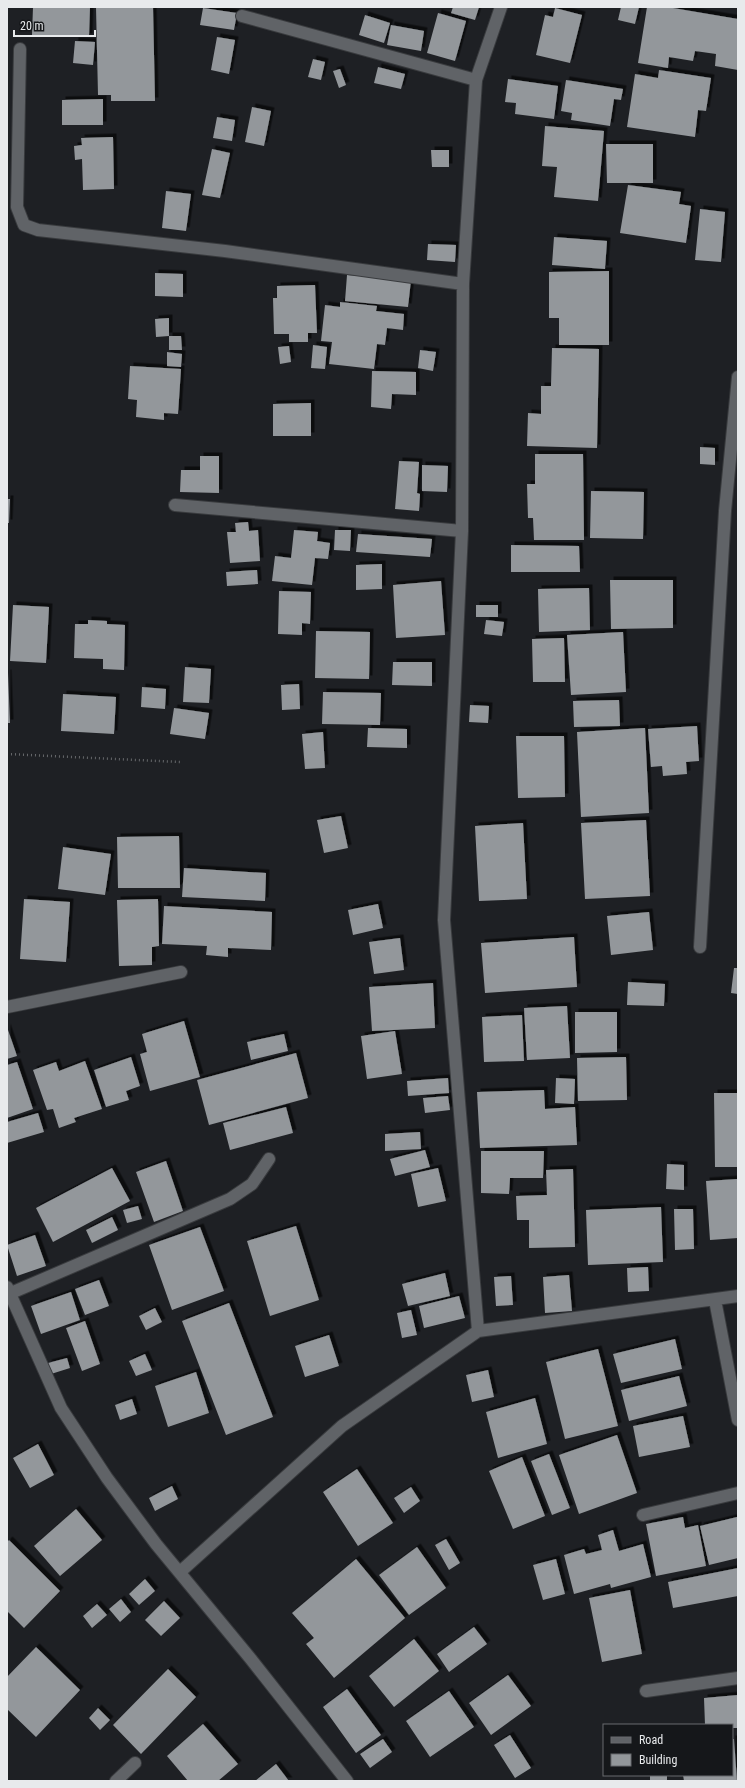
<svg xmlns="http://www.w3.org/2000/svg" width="745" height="1788" font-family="'Roboto Condensed',sans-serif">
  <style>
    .building { fill: #93979b; filter: url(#shadow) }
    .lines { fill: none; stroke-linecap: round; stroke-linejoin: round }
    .lane-casing { stroke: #393b3e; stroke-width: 14 }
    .street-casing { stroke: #393b3e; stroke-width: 14 }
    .path { stroke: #66686b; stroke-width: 2.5; stroke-dasharray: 1 3; stroke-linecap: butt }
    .lane { stroke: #606367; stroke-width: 12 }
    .street { stroke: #606367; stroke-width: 12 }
  </style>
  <defs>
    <filter id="shadow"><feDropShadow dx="3.5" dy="-3.5" stdDeviation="0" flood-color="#0009"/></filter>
  </defs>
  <rect width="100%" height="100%" fill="#1e2024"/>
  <path class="building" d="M33 7H90L89 37 32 35Z
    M96 7H153L155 101H111V95H98Z
    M453 7H479L475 20 451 13Z
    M621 7H639L635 24 618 20Z
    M647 7H667L738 19V70L715 66 716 54 695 51 693 61 669 57 668 68 638 63Z
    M203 8 237 13 234 30 200 25Z
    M555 8 582 15 570 63 536 55 545 15 553 17Z
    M438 13 466 21 455 61 427 53Z
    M365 15 390 23 384 43 359 35Z
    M391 25 424 31 421 51 387 45Z
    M217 37 235 40 229 74 211 70Z
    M75 41 95 42 93 65 73 63Z
    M313 59 325 62 321 80 308 77Z
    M378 67 405 74 401 89 374 83Z
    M340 69 346 85 339 88 333 71Z
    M659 70 711 78 706 111 698 110 695 137 627 127 635 74 658 78Z
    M508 79 558 86 554 119 515 114 516 103 505 102Z
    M566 80 623 89 621 100 614 99 610 126 571 120 572 113 561 111Z
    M103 99V125H62V100Z
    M252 107 271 111 264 146 245 142Z
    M217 117 235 120 232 141 213 138Z
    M545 126 604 131 598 201 554 197 557 167 542 166Z
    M113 137 114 189 83 190 82 159 75 160 74 146 82 145 81 138Z
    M606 144H653V183H607Z
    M212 149 230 153 220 198 202 195Z
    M431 150H449V167H432Z
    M628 185 681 192 679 204 691 206 686 243 620 233Z
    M166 191 191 194 186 231 162 228Z
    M700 209 725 212 721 262 695 260Z
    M554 237 607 241 605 269 552 265Z
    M428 244 456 245 455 262 427 260Z
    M609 271V345H559V318H549V272Z
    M155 273 183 274V297L155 296Z
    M347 275 411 280 408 307 345 301Z
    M315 285 317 333H308V342H289V334H274L273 298H277V286Z
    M340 302 377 306 376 311 404 314 403 330 387 328 385 345 377 344 374 369 329 364 332 342 321 341 325 305 340 307Z
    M169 318V336L156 337 155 319Z
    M169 336H181L182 350H169Z
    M313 345 327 347 325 369 311 368Z
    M289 346 291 362 280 364 278 347Z
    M552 348 599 349 597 448 527 446 528 413 541 414V386H551Z
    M420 350 436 352 433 371 418 368Z
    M167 352 182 354 181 367 167 366Z
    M130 366 181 369 178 414 164 413V420L136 417 137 400 128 399Z
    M372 371 416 372V395L392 394 391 409 371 407Z
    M311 403V436H273V404Z
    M700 447 715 448V465L700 464Z
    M535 454H583L584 540H534L533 518H528L527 484H535Z
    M200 456H219V493L180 492 181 470H200Z
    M399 461 419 462 417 493 420 494 419 511 395 509Z
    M422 465 448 466 447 492 422 491Z
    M591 491 644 492 643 539 590 538Z
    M7 499H10L9 523H7Z
    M248 522 249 531 258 530 260 561 230 563 227 532H236L235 523Z
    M294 530 318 532 317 541 330 543 328 559 315 558 312 585 272 581 275 556 291 558Z
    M335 530H351L350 551 334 550Z
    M358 534 432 539 430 557 356 552Z
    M511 545 579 546 580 572H511Z
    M382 564V589L356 590V565Z
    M257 570 258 584 227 586 226 572Z
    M610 580H673V628L611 629Z
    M441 581 445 635 396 638 393 585Z
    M589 588 590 630 539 632 538 589Z
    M279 591 311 592 310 624 302 623V635L278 634Z
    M13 605 49 607 46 663 10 661Z
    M476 605H498V617H476Z
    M88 620 107 621V624L125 625 124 670 103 669V659L74 658 75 624H88Z
    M486 620 504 622 502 636 484 634Z
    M316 631 370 632 369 679 315 678Z
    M623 632 626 692 571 695 567 635Z
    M564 638 565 682H533L532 639Z
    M393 662H432V686L392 685Z
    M185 667 211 669 209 703 183 702Z
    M7 673H8L10 723H7Z
    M299 684 300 709 282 710 281 685Z
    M142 687 166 689 165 709 141 707Z
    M323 692 381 693 380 725 322 724Z
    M63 694 116 697 114 734 61 731Z
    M619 700 620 726 574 727 573 701Z
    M470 705 489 706 488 723 469 722Z
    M174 708 209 713 205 739 170 734Z
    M697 726 699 761 686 762 687 774 663 776 662 766 651 767 648 729Z
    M368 728 407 729V748L367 747Z
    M645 728 649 813 581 817 577 732Z
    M323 732 325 768 305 769 302 734Z
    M516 736H564L565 797 518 798Z
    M341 816 348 848 324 853 317 820Z
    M646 820 650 896 585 899 581 823Z
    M523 823 527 899 479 901 475 826Z
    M179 836 180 888H118L117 837Z
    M63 847 111 854 105 895 58 889Z
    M184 868 266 873 265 901 182 897Z
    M24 899 70 902 66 962 20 959Z
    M158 899 159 946 152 947V965L119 966 117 900Z
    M378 904 383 928 353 935 348 910Z
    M164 906 272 912 271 950 228 948V957L206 955 207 946 162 944Z
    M649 912 653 950 611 955 607 916Z
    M574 937 577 987 485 993 481 943Z
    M400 938 404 970 374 974 369 942Z
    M734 968H738V994L731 993Z
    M628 982 665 984 664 1006 627 1005Z
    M433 983 435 1028 372 1031 369 987Z
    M567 1006 570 1058 527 1060 524 1008Z
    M575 1012H617V1052L575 1053Z
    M522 1015 524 1061 484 1062 482 1017Z
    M184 1021 200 1077 150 1091 140 1054 147 1052 142 1034Z
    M7 1027 17 1056 7 1059Z
    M395 1031 402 1074 367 1079 361 1036Z
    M284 1034 288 1051 251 1060 247 1042Z
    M296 1053 308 1098 209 1125 197 1080Z
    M131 1057 140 1086 126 1091 129 1100 106 1107 94 1070Z
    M626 1057 627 1100 578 1101 577 1058Z
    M85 1061 102 1109 74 1118 76 1122 59 1128 53 1109 47 1110 33 1070 56 1062 59 1071Z
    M17 1062 33 1109 7 1118V1065Z
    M448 1078 449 1093 408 1096 407 1081Z
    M556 1078 575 1079 574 1104 555 1103Z
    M544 1090 545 1109 575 1107 577 1145 480 1148 477 1092Z
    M714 1093H738V1167H715Z
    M448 1096 450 1110 425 1113 423 1098Z
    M286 1107 293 1133 230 1150 223 1123Z
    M38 1113 44 1132 7 1143V1122Z
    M420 1132 421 1149 385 1151V1134Z
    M425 1150 430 1167 395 1176 390 1159Z
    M481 1151H544L543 1178H510L509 1194 481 1193Z
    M166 1161 183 1211 154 1222 136 1172Z
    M667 1164 684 1165V1190L666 1189Z
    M112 1168 130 1201 53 1242 36 1208Z
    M438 1168 446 1201 418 1207 411 1174Z
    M573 1169 575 1247 529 1248V1220H517L516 1196 547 1195 546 1170Z
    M738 1179V1238L710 1240 706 1181Z
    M138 1206 142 1219 127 1223 123 1210Z
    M661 1207 663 1262 588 1265 586 1210Z
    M674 1209H693L694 1249 675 1250Z
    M112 1217 118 1230 92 1243 86 1230Z
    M296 1226 319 1300 270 1316 247 1241Z
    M200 1227 224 1291 172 1310 149 1245Z
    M35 1235 46 1266 17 1276 7 1245Z
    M648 1267 649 1291 628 1292 627 1268Z
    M445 1273 450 1296 408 1306 402 1284Z
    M569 1275 572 1311 545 1313 543 1277Z
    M511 1276 513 1305 496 1306 494 1277Z
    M99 1280 109 1306 85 1315 75 1289Z
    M71 1292 80 1320 41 1334 31 1306Z
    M459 1296 465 1318 424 1328 419 1306Z
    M229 1303 273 1417 226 1435 182 1321Z
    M155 1308 162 1322 146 1330 139 1316Z
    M411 1310 417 1335 402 1338 397 1313Z
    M85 1321 100 1364 82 1371 66 1328Z
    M329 1335 339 1366 305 1377 295 1346Z
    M675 1339 682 1369 621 1383 613 1354Z
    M598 1349 618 1426 565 1439 546 1362Z
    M145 1354 152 1370 136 1376 129 1361Z
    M67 1358 70 1368 51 1374 48 1363Z
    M488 1370 494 1397 472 1402 466 1375Z
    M196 1372 209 1413 168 1427 155 1386Z
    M679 1376 687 1406 629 1421 621 1390Z
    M535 1398 547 1444 498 1458 486 1412Z
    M132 1399 137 1414 120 1420 115 1405Z
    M683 1416 690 1447 639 1457 633 1426Z
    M617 1435 637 1493 579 1514 559 1455Z
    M38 1444 54 1475 30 1488 13 1458Z
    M549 1454 570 1508 552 1515 531 1461Z
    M522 1457 545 1516 513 1529 489 1471Z
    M357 1469 393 1523 358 1546 323 1492Z
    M172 1486 178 1499 155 1511 149 1498Z
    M411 1487 420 1501 404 1513 394 1498Z
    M76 1509 102 1540 60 1576 34 1546Z
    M683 1517 685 1528 698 1525 706 1566 656 1576 646 1524Z
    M737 1517 738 1558 709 1565 700 1526Z
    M613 1530 619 1551 643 1544 651 1577 611 1588 610 1584 574 1594 564 1555 584 1549 586 1554 602 1550 598 1535Z
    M446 1539 460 1563 449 1570 435 1545Z
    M9 1540 60 1591 24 1628 7 1611V1542Z
    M417 1547 446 1588 409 1615 379 1575Z
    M356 1559 405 1618 334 1678 306 1644 314 1638 292 1613Z
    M556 1559 565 1594 543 1600 533 1565Z
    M738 1568V1596L673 1608 668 1582Z
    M145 1579 155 1591 139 1605 129 1594Z
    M630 1590 642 1654 602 1662 589 1598Z
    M121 1599 131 1612 120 1622 109 1609Z
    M164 1601 180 1618 161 1636 145 1620Z
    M97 1604 107 1615 92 1628 83 1616Z
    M474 1627 487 1644 449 1672 437 1654Z
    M414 1639 439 1671 394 1707 369 1676Z
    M36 1647 80 1690 36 1737 7 1709V1677Z
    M168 1669 196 1697 141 1754 113 1725Z
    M508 1675 531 1706 491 1735 469 1703Z
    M347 1689 381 1735 356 1753 323 1707Z
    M449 1691 474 1727 430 1757 406 1721Z
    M738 1695V1728H732V1725H705L704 1698Z
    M98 1708 110 1720 100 1730 89 1718Z
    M203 1724 238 1764 218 1781H188L167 1756Z
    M510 1735 531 1768 515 1778 494 1745Z
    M383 1739 392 1752 370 1768 360 1754Z
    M732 1739H734L737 1781H684L683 1775H732Z
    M276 1764 289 1781H255Z
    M650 1775H667V1780L650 1781Z"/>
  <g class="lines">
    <g class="lane-casing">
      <path id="lane" d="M242 16 476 80"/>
    </g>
    <g class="street-casing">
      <path id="street" d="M20 49 17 207 24 225 38 230 225 251 463 284
        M175 505 462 531
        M700 947 725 511 738 377
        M7 1007 181 972
        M7 1287 61 1408 107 1478 156 1544 250 1658 347 1781
        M11 1293 230 1199 252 1184 269 1159
        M715 1300 738 1420
        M478 1331 444 920 462 531 463 284 476 80 501 7
        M643 1515 738 1493
        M180 1572 342 1426 478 1331 738 1296
        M646 1691 738 1678
        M116 1781 135 1763"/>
    </g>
    <path class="path" d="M7 754 180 762"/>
    <use href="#lane" class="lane"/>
    <use href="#street" class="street"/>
  </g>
  <rect width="745" height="1788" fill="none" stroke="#e8eaec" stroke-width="16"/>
  <rect x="603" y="1724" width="130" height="52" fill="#15171a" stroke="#696b6e"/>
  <rect x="611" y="1737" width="20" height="6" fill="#606367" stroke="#696b6e"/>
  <text x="639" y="1744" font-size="12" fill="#e8eaec">Road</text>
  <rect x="611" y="1754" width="20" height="12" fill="#93979b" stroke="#696b6e"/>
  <text x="639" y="1764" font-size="12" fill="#e8eaec">Building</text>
  <path d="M14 30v6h81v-6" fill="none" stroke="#e8eaec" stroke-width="2"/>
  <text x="20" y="30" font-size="12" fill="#e8eaec" stroke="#15171a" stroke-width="3" paint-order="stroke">20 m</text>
</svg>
